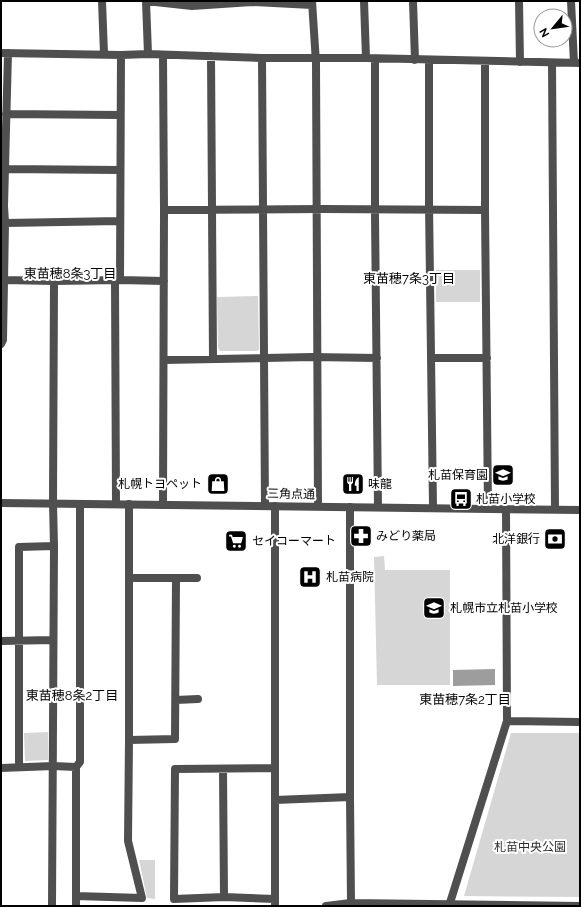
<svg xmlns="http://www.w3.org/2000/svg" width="581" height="907" font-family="Raleway,'Noto Sans JP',sans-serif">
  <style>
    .green { fill: #d6d6d6 }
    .water { fill: #9d9d9d }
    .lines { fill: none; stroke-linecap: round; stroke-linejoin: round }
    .minor { stroke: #4f4f4f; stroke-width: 8 }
    .tertiary { stroke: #4f4f4f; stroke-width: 8 }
    .labels { text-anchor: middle; stroke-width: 4; stroke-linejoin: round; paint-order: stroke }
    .poi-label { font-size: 12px; fill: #000; stroke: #fff; text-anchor: start }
    .street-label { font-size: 12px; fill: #000; stroke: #fff }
    .park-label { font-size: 12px; fill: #2d2d2d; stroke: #fff }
    .neighbourhood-label { font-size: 13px; fill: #000; stroke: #fff }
  </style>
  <rect width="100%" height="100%" fill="#fff"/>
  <path class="green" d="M436 270H480V302H436Z
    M258 296 259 349 257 351H220L218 348 217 297Z
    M384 556 385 570H450V685H377L374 557Z
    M48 732V760L25 761 24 733Z
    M511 733H580V897L464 896Z
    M139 860H155V899L147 898Z"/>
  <path class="water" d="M495 669V685L453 686V670Z"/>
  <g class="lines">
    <path class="minor" d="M102 1 104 54
      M146 1 192 6 252 2 312 5
      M146 1 148 54
      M312 1 316 63 318 506
      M364 1 366 58
      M413 1 415 60
      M519 1 520 62
      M571 1 574 63
      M1 53 121 55 148 54 262 58H366L580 63
      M211 56 213 359
      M262 58 265 506
      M375 59V215L378 507
      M429 60V204L433 507
      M485 61V210L488 509
      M552 63 555 509
      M6 114 120 115
      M5 169 120 170
      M164 210 322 209 485 210
      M5 223 120 221
      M4 280 54 281 120 280 164 281
      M115 280 116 504
      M120 280 121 55
      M1 344 3 340 5 223 4 206 8 53
      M431 358H487
      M164 360 312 357 377 358
      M163 505 164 210 163 55
      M350 507V797L351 903
      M129 578H197
      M1 641 53 640
      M176 700 198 699
      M507 721 580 722
      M129 740 175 739 176 578
      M19 767V547L54 546
      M1 768 53 766 76 767
      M223 769 224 897
      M275 800 350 797
      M76 896 142 898 128 841 129 740V504
      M275 899 224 897 174 899 175 769 275 768
      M52 906 54 546 53 503 54 281
      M76 906V767L80 762V504
      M275 906V506
      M326 906 351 903 580 906
      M449 906 507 721 506 509"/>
    <path class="tertiary" d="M1 503 580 510"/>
  </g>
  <defs>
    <g id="school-square" transform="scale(1.15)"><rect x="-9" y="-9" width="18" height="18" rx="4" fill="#000" stroke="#fff"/><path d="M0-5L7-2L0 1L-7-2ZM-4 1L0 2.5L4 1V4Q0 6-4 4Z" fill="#fff"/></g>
    <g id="shop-square" transform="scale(1.15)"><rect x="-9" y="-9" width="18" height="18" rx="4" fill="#000" stroke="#fff"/><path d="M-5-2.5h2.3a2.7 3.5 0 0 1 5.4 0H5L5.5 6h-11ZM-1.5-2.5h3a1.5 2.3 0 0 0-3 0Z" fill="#fff"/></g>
    <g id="restaurant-square" transform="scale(1.15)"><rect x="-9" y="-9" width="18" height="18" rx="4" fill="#000" stroke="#fff"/><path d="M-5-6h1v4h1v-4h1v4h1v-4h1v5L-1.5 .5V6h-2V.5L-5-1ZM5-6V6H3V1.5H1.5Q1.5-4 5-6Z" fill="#fff"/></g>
    <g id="bus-square" transform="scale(1.15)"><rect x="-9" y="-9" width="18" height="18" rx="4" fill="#000" stroke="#fff"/><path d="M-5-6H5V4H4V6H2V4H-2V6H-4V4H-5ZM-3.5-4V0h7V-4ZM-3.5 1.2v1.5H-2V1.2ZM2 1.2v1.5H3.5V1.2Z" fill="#fff"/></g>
    <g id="pharmacy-square" transform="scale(1.15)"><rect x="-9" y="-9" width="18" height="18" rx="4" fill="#000" stroke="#fff"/><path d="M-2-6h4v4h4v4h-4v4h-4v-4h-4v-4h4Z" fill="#fff"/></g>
    <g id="bank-square" transform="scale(1.15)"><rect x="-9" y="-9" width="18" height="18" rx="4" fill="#000" stroke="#fff"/><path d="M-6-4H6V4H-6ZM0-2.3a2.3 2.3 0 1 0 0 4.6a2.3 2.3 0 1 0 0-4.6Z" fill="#fff"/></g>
    <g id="supermarket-square" transform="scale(1.15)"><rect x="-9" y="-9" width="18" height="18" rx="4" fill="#000" stroke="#fff"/><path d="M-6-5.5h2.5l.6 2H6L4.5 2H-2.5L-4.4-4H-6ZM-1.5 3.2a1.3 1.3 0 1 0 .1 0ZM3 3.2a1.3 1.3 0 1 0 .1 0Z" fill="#fff"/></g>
    <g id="hospital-square" transform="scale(1.15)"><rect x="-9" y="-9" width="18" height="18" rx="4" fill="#000" stroke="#fff"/><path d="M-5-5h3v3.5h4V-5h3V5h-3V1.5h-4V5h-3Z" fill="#fff"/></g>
  </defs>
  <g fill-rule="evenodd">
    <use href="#school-square" x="503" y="475"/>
    <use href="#shop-square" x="218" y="484"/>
    <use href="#restaurant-square" x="353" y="484"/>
    <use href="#bus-square" x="461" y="499"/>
    <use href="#pharmacy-square" x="361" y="536"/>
    <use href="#bank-square" x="555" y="539"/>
    <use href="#supermarket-square" x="236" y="541"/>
    <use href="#hospital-square" x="310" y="577"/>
    <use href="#school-square" x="434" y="608"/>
  </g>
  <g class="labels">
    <g class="poi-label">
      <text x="488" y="479" text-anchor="end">札苗保育園</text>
      <text x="202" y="488" text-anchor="end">札幌トヨペット</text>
      <text x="368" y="488">味龍</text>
      <text x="476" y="503">札苗小学校</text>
      <text x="376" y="540">みどり薬局</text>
      <text x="540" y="543" text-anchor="end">北洋銀行</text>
      <text x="252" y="545">セイコーマート</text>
      <text x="326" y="581">札苗病院</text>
      <text x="450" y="612">札幌市立札苗小学校</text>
    </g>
    <g class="street-label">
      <text transform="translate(291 494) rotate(1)" y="4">三角点通</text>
    </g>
    <g class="park-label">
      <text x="530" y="851">札苗中央公園</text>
    </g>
    <g class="neighbourhood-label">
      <text x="70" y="278">東苗穂8条3丁目</text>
      <text x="409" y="283">東苗穂7条3丁目</text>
      <text x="72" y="700">東苗穂8条2丁目</text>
      <text x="465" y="704">東苗穂7条2丁目</text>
    </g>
  </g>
  <rect width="581" height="907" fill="none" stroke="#000000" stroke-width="4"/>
  <g transform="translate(553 28) rotate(241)"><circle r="19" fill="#ffffff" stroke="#999999"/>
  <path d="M0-3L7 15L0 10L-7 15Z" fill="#000000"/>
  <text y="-6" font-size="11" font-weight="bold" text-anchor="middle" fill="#000000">N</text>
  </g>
</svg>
